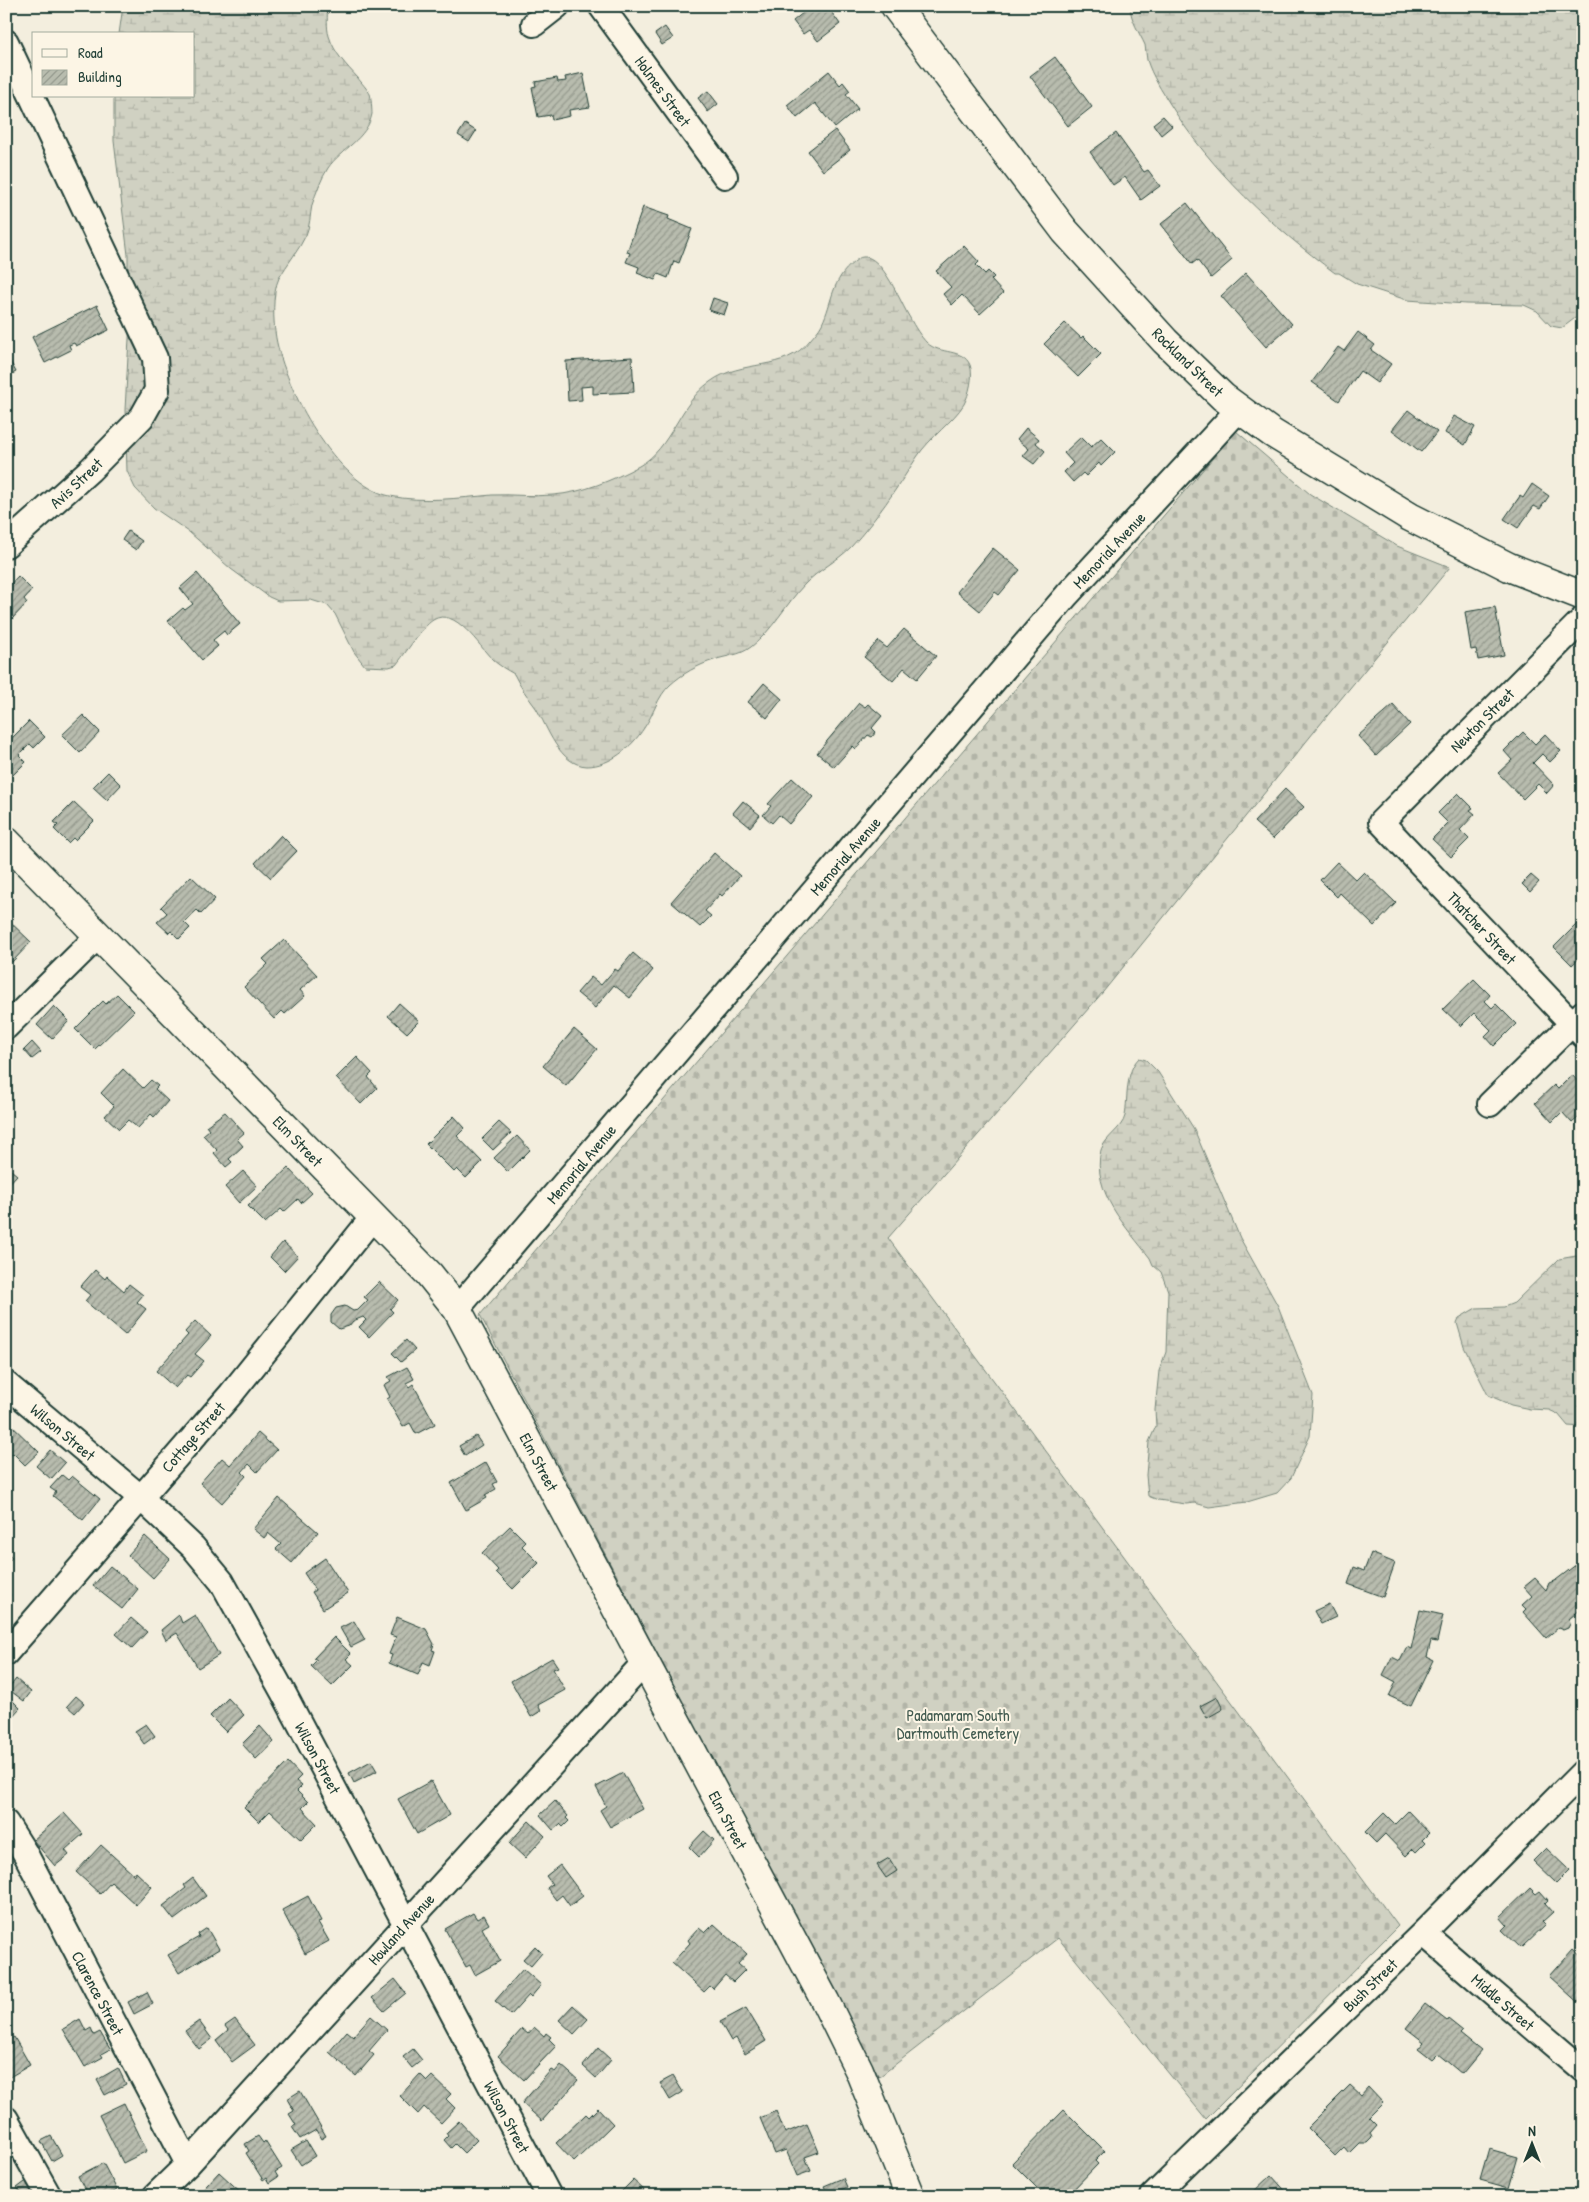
<svg xmlns="http://www.w3.org/2000/svg" width="1589" height="2202" font-family="'Patrick Hand',sans-serif">
  <style>
    .wetland { fill: url(#wetland-marsh); stroke: #78877b }
    .cemetery { fill: url(#cemetery-stones); stroke: #78877b }
    .building { fill: url(#building-hatch); stroke: #1f3d34 }
    .lines { fill: none; stroke-linecap: round; stroke-linejoin: round }
    .minor-casing { stroke: #1f3d34; stroke-width: 28 }
    .tertiary-casing { stroke: #1f3d34; stroke-width: 31 }
    .minor { stroke: #fcf5e5; stroke-width: 24 }
    .tertiary { stroke: #fcf5e5; stroke-width: 28 }
    .labels { text-anchor: middle; stroke-width: 4; stroke-linejoin: round; paint-order: stroke }
    .street-label { font-size: 16px; fill: #1f3d34; stroke: #fcf5e5 }
    .park-label { font-size: 16px; fill: #425b50; stroke: #fcf5e5 }
  </style>
  <defs>
    <pattern id="wetland-marsh" width="20" height="14" patternUnits="userSpaceOnUse" patternTransform="scale(1.25)"><rect width="20" height="14" fill="#d0d1c2"/><path d="M1 5h8M5 5V1M11 12h8M15 12V8" fill="none" stroke="#b2b4a7"/></pattern>
    <pattern id="cemetery-stones" width="16" height="16" patternUnits="userSpaceOnUse" patternTransform="scale(1.25)"><rect width="16" height="16" fill="#d0d1c2"/><path d="M2 7V4a2 2 0 0 1 4 0v3zM10 15v-3a2 2 0 0 1 4 0v3z" fill="#b2b4a7"/></pattern>
    <pattern id="building-hatch" width="6" height="6" patternUnits="userSpaceOnUse" patternTransform="scale(1.25)"><rect width="6" height="6" fill="#b8bcae"/><path d="M-1 1l2-2M0 6l6-6M5 7l2-2" fill="none" stroke="#959a8e"/></pattern>
  </defs>
  <rect width="100%" height="100%" fill="#f3eede"/>
  <filter id="ink" filterUnits="userSpaceOnUse"><feTurbulence type="fractalNoise" baseFrequency=".02" numOctaves="2"/><feDisplacementMap in="SourceGraphic" scale="10" xChannelSelector="R" yChannelSelector="G"/><feConvolveMatrix kernelMatrix="1 2 1 2 8 2 1 2 1" color-interpolation-filters="sRGB"/></filter>
  <g filter="url(#ink)">
    <path class="wetland" d="M123 6H327C328 16 326 27 329 36 334 53 347 66 358 78 359 80 369 91 370 94 371 95 372 112 372 114 367 139 341 149 328 168 321 179 316 193 312 205 310 215 310 226 306 235 299 250 287 264 279 278 272 293 273 322 276 338 285 388 336 485 390 496 423 503 459 498 492 495 512 494 532 497 553 495 582 493 613 480 639 466 672 448 679 403 710 382 742 358 785 373 810 340 814 335 819 330 822 324 833 301 831 280 854 262 857 260 859 257 863 257 882 254 901 304 910 318 914 326 921 337 927 343 940 355 963 348 970 365 974 375 969 395 964 404 954 421 929 438 917 457 897 488 876 520 851 547 836 562 818 570 804 585 786 604 772 631 751 647 739 656 728 655 714 660 698 665 682 674 670 685 657 697 654 714 644 728 632 747 610 766 587 766 559 765 548 728 536 708 528 697 520 687 514 674 507 670 498 665 492 659 479 646 455 606 433 620 422 627 405 654 396 665L389 667 365 666 354 652 335 614 327 605 311 600 278 601 269 597 231 569 189 532 154 508 135 488 127 471 125 410 130 321 128 304V255L114 141V96H194V34H119Z
      M1130 6H1583V312L1562 328 1551 326 1537 311 1524 305 1466 304 1407 300 1357 284 1339 273H1335C1272 226 1212 172 1170 104 1162 91 1152 76 1147 60 1146 55 1146 50 1145 45 1140 34 1130 19 1130 6Z
      M1139 1058 1146 1060 1158 1072 1194 1129 1240 1238 1278 1306 1313 1395 1310 1436 1291 1478 1277 1493 1247 1502 1209 1507 1195 1503 1186 1504 1158 1500 1148 1496 1146 1475 1149 1442 1156 1426 1155 1410 1159 1371 1166 1352 1168 1291 1161 1272 1153 1265 1150 1258C1127 1228 1091 1192 1101 1150 1105 1137 1122 1129 1125 1116 1128 1097 1125 1072 1139 1058Z
      M1576 1256 1583 1259V1427L1568 1426 1558 1414 1549 1410 1530 1409 1511 1405 1488 1395 1464 1347 1457 1323 1459 1318 1476 1308 1504 1307 1514 1303 1559 1259Z"/>
    <path class="cemetery" d="M1236 431 1310 494 1397 546 1450 567 1340 700 1103 992 888 1238 1398 1926 1206 2119 1058 1938 879 2077 480 1315Z"/>
    <path class="building" d="M764 6H780L770 14Z
      M800 6H827L840 24 818 41 809 30 803 34 793 21 804 12Z
      M665 27 673 38 662 45 655 34Z
      M1055 57 1092 107 1068 126 1030 76Z
      M829 71 840 85 843 82 850 91 846 94 858 109 835 128 815 103 797 118 787 105Z
      M583 73 590 107 569 110 570 116 552 120 551 115 538 117 532 87 536 86 535 82 557 78 558 82 566 81 565 77Z
      M708 91 718 104 708 112 698 98Z
      M1163 116 1172 126 1161 135 1153 124Z
      M465 124 476 131 469 142 458 135Z
      M835 130 850 150 823 171 808 151Z
      M1116 133 1144 172 1148 170 1160 186 1141 200 1125 177 1113 185 1090 152Z
      M1187 203 1232 260 1211 278 1197 260 1192 264 1161 224Z
      M643 207 669 216 668 219 692 229 679 263 674 261 668 278 658 274 655 280 637 273 639 267 626 262 630 253 627 252Z
      M964 246 979 262 976 265 985 274 988 271 994 277 991 280 1003 293 980 314 962 295 952 305 943 294 951 287 936 271Z
      M1246 273 1292 324 1266 347 1221 296Z
      M713 298 728 303 724 315 709 310Z
      M97 305 109 330 76 346 74 343 69 345 71 350 45 363 32 337Z
      M1065 323 1081 338 1083 336 1101 354 1078 377 1044 344Z
      M1358 332 1375 345 1371 350 1391 364 1377 383 1360 371 1339 401 1312 382 1338 347 1344 351Z
      M6 354 16 372 6 377Z
      M632 357 634 392 593 394V386L581 387 582 400 568 401 566 361Z
      M1408 410 1437 432 1421 452 1392 430Z
      M1454 416 1475 427 1465 445 1445 433Z
      M1026 428 1039 439 1036 443 1045 451 1034 464 1023 456 1029 449 1017 439Z
      M1081 437 1091 447 1101 438 1115 452 1101 466 1099 463 1086 476 1083 473 1073 482 1064 472 1073 463 1064 453Z
      M1532 484 1549 496 1540 509 1534 506 1518 528 1504 519 1520 496 1523 498Z
      M128 531 142 541 136 550 122 540Z
      M993 548 1020 570 999 595 995 592 980 611 957 592Z
      M197 573 240 624 227 635 224 631 213 640 218 646 202 660 168 621 183 608 185 610 193 604 180 588Z
      M18 576 32 590 24 599 27 603 11 620 9 617 6 620V589Z
      M1495 607 1504 655 1478 660 1476 649 1471 650 1465 612Z
      M904 629 936 656 917 679 904 668 893 681 864 657 878 641 887 648Z
      M764 683 782 699 767 718 748 702Z
      M859 703 865 707 868 704 882 716 872 728 876 732 872 737 868 735 856 749 853 746 834 767 817 753Z
      M1393 705 1410 724 1376 756 1358 736Z
      M83 715 100 732 80 753 62 735Z
      M29 721 45 737 34 748 30 744 19 755 26 762 6 782V749L10 746 7 743Z
      M1523 732 1535 744 1545 734 1561 751 1550 762 1542 754 1533 763 1554 785 1547 793 1538 784 1523 799 1498 773 1512 760 1504 751Z
      M108 772 121 785 107 800 93 787Z
      M792 778 813 797 789 824 779 815 772 823 763 815 771 806 768 804Z
      M1285 789 1304 807 1273 839 1254 822Z
      M1458 793 1473 808 1470 810 1475 814 1460 830 1469 839 1451 857 1432 839 1448 823 1438 813Z
      M743 801 760 815 750 827 733 813Z
      M74 802 94 821 75 840 73 838 68 843 54 829 58 825 54 822Z
      M281 835 297 851 271 878 255 863Z
      M714 853 740 876 722 896 720 894 705 911 711 916 700 927 671 902Z
      M1337 862 1356 880 1364 872 1396 903 1374 926 1340 893 1337 897 1320 880Z
      M1531 875 1539 882 1530 892 1522 884Z
      M191 876 215 899 201 914 197 910 184 922 190 928 179 939 171 931 169 933 157 922 167 913 161 907Z
      M6 918 31 942 12 962 6 956Z
      M1578 923 1583 928V955L1572 965 1554 947Z
      M284 940 317 975 300 990 305 996 285 1014 282 1011 274 1019 244 987 268 964 263 959Z
      M633 953 653 970 630 998 614 985 595 1008 577 993 591 977 601 985 615 969 618 971Z
      M1474 979 1490 995 1485 1001 1492 1008 1496 1004 1516 1024 1494 1046 1485 1036 1491 1030 1474 1013 1461 1026 1443 1009Z
      M117 994 134 1011 95 1049 75 1029 103 1001 106 1004Z
      M399 1003 419 1021 407 1033 388 1016Z
      M54 1006 69 1021 52 1039 37 1025Z
      M574 1029 597 1049 566 1086 543 1066Z
      M32 1042 41 1052 32 1059 24 1050Z
      M357 1057 372 1073 368 1077 377 1088 361 1104 336 1078Z
      M123 1069 143 1088 151 1080 158 1086 155 1089 168 1101 154 1117 151 1114 138 1128 128 1120 119 1129 105 1116 114 1106 101 1093Z
      M1572 1075 1583 1087V1121L1579 1117 1572 1123 1562 1112 1552 1122 1535 1103 1554 1085 1558 1089Z
      M225 1112 244 1133 237 1139 243 1146 229 1159 232 1162 226 1167 214 1153 217 1150 203 1135 209 1130 206 1126Z
      M454 1116 465 1128 457 1136 482 1162 466 1178 457 1169 454 1172 426 1144Z
      M499 1122 511 1133 493 1150 482 1139Z
      M517 1136 530 1150 508 1172 494 1158Z
      M6 1166 17 1175 6 1187Z
      M288 1168 312 1193 301 1203 298 1199 284 1212 281 1209 265 1223 248 1206Z
      M243 1171 257 1186 239 1203 225 1187Z
      M283 1242 298 1256 284 1271 270 1257Z
      M95 1270 105 1279 107 1276 124 1291 129 1284 143 1295 137 1302 146 1309 125 1335 85 1301 90 1295 80 1287Z
      M379 1282 398 1300 390 1309 393 1312 369 1337 359 1327 366 1320 363 1317 353 1321 349 1326 339 1329 331 1322V1315L336 1308 345 1306 353 1311 358 1310 368 1300 364 1297Z
      M195 1321 211 1336 195 1354 204 1361 190 1377 187 1375 175 1388 156 1371 188 1335 185 1332Z
      M406 1340 415 1350 401 1362 392 1353Z
      M407 1367 414 1379 406 1383 409 1387 413 1384 435 1424 416 1434 410 1423 403 1427 387 1399 390 1397 384 1385 391 1381 388 1377Z
      M6 1420 39 1452 25 1465 13 1453 6 1461Z
      M258 1433 277 1450 257 1472 249 1464 242 1472 246 1476 222 1503 200 1483 222 1458 230 1465Z
      M476 1436 482 1445 465 1456 459 1446Z
      M50 1450 65 1463 51 1479 36 1466Z
      M486 1462 497 1482 493 1484 496 1489 485 1495 487 1498 466 1510 451 1483Z
      M62 1475 68 1480 72 1476 100 1499 83 1520 53 1496 56 1492 50 1488Z
      M279 1498 318 1532 292 1563 276 1549 281 1544 268 1533 264 1538 253 1529Z
      M510 1526 526 1542 522 1546 539 1563 513 1589 496 1572 498 1570 482 1553Z
      M145 1536 170 1559 153 1578 128 1555Z
      M6 1552 12 1558 6 1564Z
      M1371 1553 1395 1563 1383 1597 1348 1584 1354 1567 1364 1571Z
      M325 1558 348 1593 323 1609 312 1592 315 1590 304 1573Z
      M1577 1564 1583 1571V1602L1578 1606 1581 1609 1569 1619 1570 1624 1568 1628 1563 1630 1558 1628 1546 1638 1523 1612 1526 1609 1522 1605 1532 1596 1524 1587 1535 1578 1546 1590 1549 1583 1556 1580Z
      M110 1566 138 1589 122 1609 93 1586Z
      M6 1590 11 1595 6 1600Z
      M1329 1604 1336 1617 1321 1624 1314 1611Z
      M1420 1610 1443 1615 1437 1642 1431 1641 1427 1657 1433 1660 1411 1706 1389 1696 1396 1682 1383 1675 1392 1657 1400 1661 1407 1647 1411 1649Z
      M179 1615 182 1623 195 1615 219 1655 198 1668 177 1633 166 1640 161 1630Z
      M397 1617 426 1629 434 1644 432 1650 435 1651 430 1665 423 1662 418 1675 389 1663 392 1655 389 1654 396 1637 390 1635Z
      M131 1618 147 1632 132 1648 116 1634Z
      M354 1621 365 1640 351 1647 340 1628Z
      M334 1637 351 1654 346 1659 353 1665 332 1686 311 1666 317 1660 314 1658Z
      M552 1658 558 1667 553 1669 565 1690 538 1705 541 1711 531 1717 511 1681Z
      M16 1679 31 1692 24 1701 8 1689Z
      M76 1696 84 1703 75 1713 67 1706Z
      M1217 1697 1223 1709 1207 1718 1200 1706Z
      M228 1698 244 1715 226 1732 210 1716Z
      M12 1700 20 1708 9 1720 6 1718V1706Z
      M146 1724 155 1736 144 1744 135 1731Z
      M260 1726 274 1742 256 1759 242 1744Z
      M371 1761 377 1771 354 1783 349 1773Z
      M288 1762 301 1776 296 1781 302 1786 297 1791 308 1802 302 1808 317 1824 301 1840 270 1811 259 1822 244 1807Z
      M623 1773 643 1809 610 1827 600 1810 606 1806 596 1787Z
      M431 1781 450 1815 417 1834 398 1799Z
      M555 1801 568 1816 566 1818 569 1821 563 1827 560 1824 553 1830 540 1815Z
      M1408 1811 1429 1833 1422 1840 1425 1843 1416 1852 1413 1849 1406 1856 1385 1834 1376 1843 1365 1832 1384 1813 1395 1824Z
      M64 1813 83 1834 65 1850 69 1855 55 1866 33 1840Z
      M529 1821 545 1836 525 1858 509 1843Z
      M704 1831 714 1840 699 1857 689 1847Z
      M101 1845 134 1875 136 1872 152 1887 136 1905 111 1882 100 1894 76 1872Z
      M1546 1848 1569 1870 1556 1883 1533 1861Z
      M889 1858 897 1871 886 1878 877 1865Z
      M560 1865 583 1896 570 1906 562 1895 556 1900 547 1888 552 1884 546 1876Z
      M193 1878 206 1896 174 1920 163 1906 186 1888 184 1885Z
      M1530 1888 1536 1894 1540 1891 1548 1900 1545 1903 1553 1912 1542 1922 1545 1925 1521 1948 1502 1930 1507 1925 1500 1917Z
      M308 1896 321 1921 318 1922 329 1941 305 1954 282 1910Z
      M473 1913 477 1919 484 1915 489 1924 482 1928 500 1961 475 1975 470 1965 466 1967 445 1929Z
      M714 1924 747 1954 738 1964 745 1970 733 1982 725 1975 713 1989 710 1986 704 1992 672 1963 690 1943 688 1940 699 1928 705 1933Z
      M207 1928 219 1949 179 1973 168 1955 199 1937 198 1934Z
      M535 1946 542 1953 531 1966 523 1959Z
      M1573 1949 1583 1958V2007L1549 1976Z
      M523 1969 541 1985 531 1997 529 1995 511 2015 495 2001Z
      M395 1979 406 1993 384 2011 372 1998Z
      M147 1992 153 2004 134 2014 128 2002Z
      M1425 2004 1447 2021 1448 2019 1463 2031 1460 2034 1481 2051 1462 2074 1438 2054 1432 2060 1418 2049 1424 2042 1406 2028Z
      M573 2005 588 2019 574 2034 559 2020Z
      M746 2008 766 2041 745 2054 736 2038 731 2041 720 2022Z
      M371 2016 387 2030 369 2051 374 2055 356 2076 329 2052 347 2031 353 2036Z
      M80 2019 86 2031 91 2028 94 2035 100 2032 110 2049 101 2054 103 2057 85 2067 63 2029Z
      M235 2019 255 2045 232 2062 216 2040 228 2030 225 2026Z
      M199 2021 212 2039 199 2049 185 2031Z
      M534 2027 544 2036 546 2033 551 2037 549 2039 556 2046 524 2080 498 2056 522 2029 528 2034Z
      M14 2037 30 2065 8 2078 6 2075V2042Z
      M598 2048 611 2060 596 2078 583 2066Z
      M413 2049 422 2060 412 2068 403 2057Z
      M561 2065 578 2080 542 2121 522 2103 551 2070 555 2072Z
      M118 2068 126 2084 105 2095 97 2080Z
      M420 2074 427 2081 432 2076 451 2094 446 2099 455 2108 441 2123 424 2107 418 2114 400 2096Z
      M673 2076 683 2092 670 2100 660 2083Z
      M1350 2085 1361 2095 1368 2087 1383 2103 1369 2117 1377 2125 1370 2133 1372 2138 1367 2143H1359L1349 2153 1344 2147 1335 2156 1307 2128Z
      M300 2091 326 2136 321 2139 316 2130 300 2139 292 2127 296 2125 289 2114 294 2111 287 2099Z
      M124 2103 147 2151 123 2163 99 2115Z
      M598 2108 613 2124 574 2162 556 2143 586 2114 589 2117Z
      M1064 2110 1105 2151 1095 2161 1098 2164 1067 2196 1063 2193 1060 2196H1045L1012 2163Z
      M776 2111 785 2133 807 2124 819 2152 805 2157 811 2171 797 2176 786 2150 775 2154 760 2118Z
      M459 2121 477 2140 464 2153 455 2144 451 2148 444 2140 448 2136 446 2133Z
      M51 2136 62 2155 52 2161 41 2141Z
      M258 2136 263 2143 265 2141 282 2168 275 2172 278 2177 269 2183 266 2178 263 2180 246 2153 249 2151 245 2144Z
      M306 2141 315 2156 301 2165 291 2150Z
      M1489 2149 1518 2157 1509 2188 1480 2180Z
      M103 2163 117 2190 106 2196H88L78 2176Z
      M219 2172 245 2196H197Z
      M1271 2175 1290 2196H1254L1252 2193Z
      M843 2178 847 2187 829 2196 824 2186Z
      M29 2179 39 2191 33 2196H24L17 2188Z
      M633 2180 644 2190 639 2196H617Z"/>
    <g class="lines">
      <g class="minor-casing">
        <path id="minor" d="M601 6 725 176
          M534 24 557 6
          M6 42 155 358 157 390 142 417 90 470 6 545
          M1583 619 1381 822 1583 1035
          M6 1027 98 936
          M1490 1104 1583 1013
          M457 1309 1067 595 1239 409
          M6 1384 140 1497 193 1547 222 1582 283 1692 549 2196
          M6 1653 231 1394 373 1217
          M6 1823 25 1853 188 2164
          M1423 1933 1583 2070
          M6 2119 49 2196
          M155 2196 188 2164 645 1662
          M1153 2196 1423 1933 1583 1772"/>
      </g>
      <g class="tertiary-casing">
        <path id="tertiary" d="M895 6 1065 231 1165 341 1223 397 1272 433 1410 517 1509 567 1583 596
          M6 841 429 1274 457 1309 825 2001 859 2070 910 2196"/>
      </g>
      <use href="#minor" class="minor"/>
      <use href="#tertiary" class="tertiary"/>
    </g>
  </g>
  <g class="labels">
    <g class="street-label">
      <text transform="translate(663 91) rotate(54)" y="6">Holmes Street</text>
      <text transform="translate(1188 362) rotate(44)" y="6">Rockland Street</text>
      <text transform="translate(76 483) rotate(-43)" y="6">Avis Street</text>
      <text transform="translate(1109 550) rotate(-47)" y="6">Memorial Avenue</text>
      <text transform="translate(1482 720) rotate(-45)" y="6">Newton Street</text>
      <text transform="translate(845 856) rotate(-49)" y="6">Memorial Avenue</text>
      <text transform="translate(1482 928) rotate(47)" y="6">Thatcher Street</text>
      <text transform="translate(298 1141) rotate(46)" y="6">Elm Street</text>
      <text transform="translate(581 1164) rotate(-50)" y="6">Memorial Avenue</text>
      <text transform="translate(63 1432) rotate(40)" y="6">Wilson Street</text>
      <text transform="translate(193 1437) rotate(-49)" y="6">Cottage Street</text>
      <text transform="translate(539 1462) rotate(62)" y="6">Elm Street</text>
      <text transform="translate(318 1758) rotate(62)" y="6">Wilson Street</text>
      <text transform="translate(728 1820) rotate(62)" y="6">Elm Street</text>
      <text transform="translate(401 1929) rotate(-48)" y="6">Howland Avenue</text>
      <text transform="translate(1370 1985) rotate(-44)" y="6">Bush Street</text>
      <text transform="translate(98 1993) rotate(62)" y="6">Clarence Street</text>
      <text transform="translate(1503 2002) rotate(41)" y="6">Middle Street</text>
      <text transform="translate(507 2117) rotate(62)" y="6">Wilson Street</text>
    </g>
    <g class="park-label">
      <text x="958" y="1721">Padamaram South<tspan x="958" dy="18">Dartmouth Cemetery</tspan></text>
    </g>
  </g>
  <rect width="1589" height="2202" fill="none" stroke="#fcf5e5" stroke-width="25"/>
  <rect x="12" y="12" width="1564" height="2177" fill="none" stroke="#1f3d34" stroke-width="2" filter="url(#ink)"/>
  <rect x="32" y="32" width="162" height="65" fill="#fcf5e5" stroke="#a4ab9e"/>
  <rect x="42" y="49" width="25" height="8" fill="#fcf5e5" stroke="#a4ab9e"/>
  <text x="78" y="58" font-size="15" fill="#1f3d34">Road</text>
  <rect x="42" y="70" width="25" height="15" fill="url(#building-hatch)" stroke="#a4ab9e"/>
  <text x="78" y="82" font-size="15" fill="#1f3d34">Building</text>
  <g transform="translate(1532 2144)" stroke="#fcf5e5" stroke-width="4" paint-order="stroke">
  <path d="M0-4L9 19L0 12L-9 19Z" fill="#1f3d34"/>
  <text y="-8" font-size="14" font-weight="bold" text-anchor="middle" fill="#1f3d34">N</text>
  </g>
</svg>
